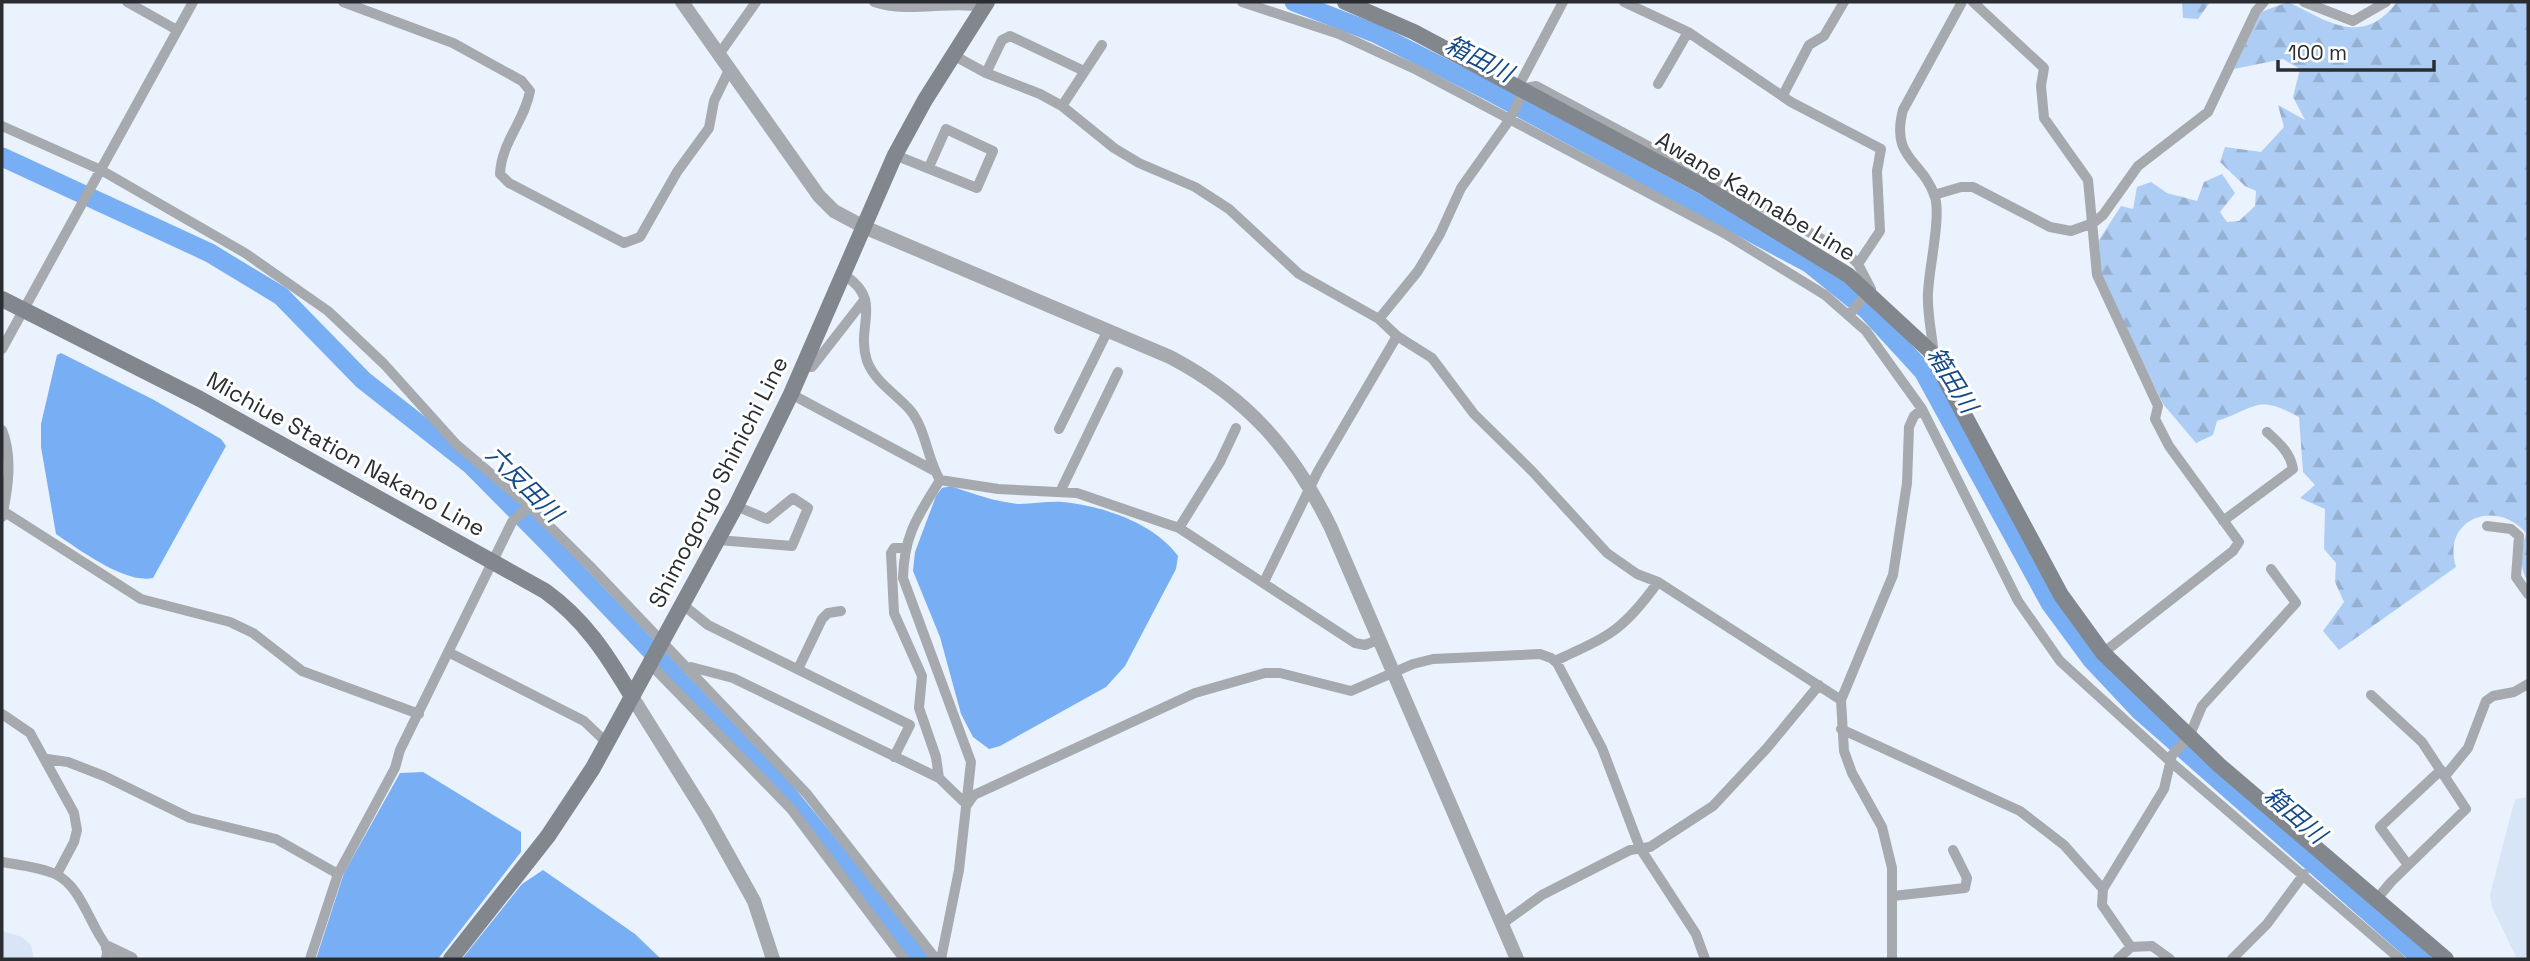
<svg xmlns="http://www.w3.org/2000/svg" width="2530" height="961" font-family="'Space Grotesk','Noto Sans JP',sans-serif">
  <style>
    .built { fill: #d8e5f6 }
    .forest { fill: url(#forest-firs) }
    .water { fill: #78aef3 }
    .lines { fill: none; stroke-linecap: round; stroke-linejoin: round }
    .river { stroke: #78aef3; stroke-width: 19 }
    .minor { stroke: #a6a9ae; stroke-width: 10 }
    .tertiary { stroke: #a6a9ae; stroke-width: 14 }
    .secondary { stroke: #82878d; stroke-width: 16 }
    .labels { text-anchor: middle; stroke-width: 6; stroke-linejoin: round; paint-order: stroke }
    .street-label { font-size: 23px; fill: #2a2d31; stroke: #fff }
    .water-label { font-size: 24px; font-style: italic; fill: #154b88; stroke: #fff }
  </style>
  <defs>
    <pattern id="forest-firs" width="22" height="20" patternUnits="userSpaceOnUse" patternTransform="scale(1.75)"><rect width="22" height="20" fill="#aecdf4"/><path d="M5 1l3.5 6h-7zM16 11l3.5 6h-7z" fill="#96b0d2"/></pattern>
  </defs>
  <rect width="100%" height="100%" fill="#eaf2fd"/>
  <path class="built" d="M2528 797V959H2517L2492 907 2490 895 2515 799Z
    M2 931 22 937 31 945 34 959H2Z"/>
  <path class="forest" d="M2182 2H2210L2198 19 2183 18Z
    M2288 2C2328 21 2362 48 2397 2H2528V582C2518 565 2521 551 2526 533 2496 498 2441 519 2456 567L2339 650 2323 631 2344 602 2335 582 2336 563 2324 549 2325 509 2300 498 2315 485 2303 472 2299 417C2257 394 2258 407 2217 421L2213 435 2196 443 2163 404 2100 273 2099 240 2121 206 2133 209 2137 187 2151 182 2167 193 2197 201 2204 182 2222 174 2235 193 2220 212 2227 222 2239 221 2255 206 2256 191 2245 186 2220 162 2225 147 2261 152 2284 127 2278 105 2305 120 2293 97 2300 69 2283 59 2234 69 2261 12Z"/>
  <path class="water" d="M61 353 154 400 221 439 226 446 153 578C125 584 80 550 56 534L41 447V424L57 355Z
    M951 486C973 494 996 502 1019 504 1034 504 1048 501 1063 502 1103 506 1154 523 1178 556L1176 569 1125 666 1106 687 1000 746 989 749 973 737 961 714 940 637 913 571 915 552 936 496 942 488Z
    M423 772 521 832V852L438 959H316L344 873 400 773Z
    M543 870 635 934 661 959H462L522 884Z"/>
  <g class="lines">
    <path class="river" d="M1294 2 1377 34 1487 90 1810 264 1867 310 1923 371 2050 603 2092 660 2139 710 2422 959
      M2 157 210 253 281 296 363 380 471 465 549 544 785 791 922 959"/>
    <path class="minor" d="M127 2 177 30
      M343 2 453 43 522 81 530 91C525 120 501 143 500 174L509 183 624 243 640 237 677 172 709 128 714 101 730 68
      M874 2C911 14 948 0 983 7
      M1242 2 1339 34 1417 70 1724 233 1825 295 1866 331 1922 409 2018 601 2060 661 2172 763 2400 959
      M1624 2 1688 32 1791 102 1881 149 1877 171 1880 231 1858 264
      M1973 2 2044 68 2041 86 2044 118 2088 180 2097 275 2158 406 2155 419 2169 446 2239 542 2233 551 2103 653
      M2304 2 2353 21 2386 2
      M720 53 756 2
      M953 55 986 73 1040 94 1062 106 1114 148 1139 163 1195 187 1229 209 1299 274 1379 319 1397 336 1432 358 1474 414 1532 471 1607 553 1637 574 1658 582 1841 700
      M986 73 1002 40 1010 36 1084 71
      M1658 84 1688 32
      M1517 89 1563 2
      M1520 89 1536 86 1846 252 1858 264 1871 289 1849 315
      M1783 95 1809 45 1824 36 1844 2
      M1062 106 1102 45
      M2 126 101 170 245 253 328 311 384 364 456 444 529 506 589 565 807 794 936 959
      M895 155 977 188 993 151 946 129 929 167
      M1934 195 1961 187H1973L2050 227 2071 231 2093 223 2103 215 2138 166 2208 112 2256 11 2264 2
      M843 274C885 301 855 324 867 361 875 382 896 394 910 410 926 429 927 459 940 480L998 489 1077 493 1179 528 1355 643 1365 645 1380 639
      M1379 319 1418 271 1440 234 1461 188 1510 119 1523 92
      M2 349 193 2
      M1930 351 1933 347C1931 329 1927 311 1928 293 1929 268 1941 218 1935 197 1923 160 1890 159 1903 110L1962 2
      M803 367H812L865 299
      M791 394 933 470
      M1059 429 1108 330
      M2 430C13 457 8 489 2 517
      M940 480C918 516 904 534 903 578L971 762 959 870 941 959
      M1060 492 1118 372
      M3 511 141 599 230 622 253 633 302 671 419 714
      M2223 521 2293 469C2290 452 2279 443 2267 432
      M2487 526 2511 529 2519 536 2516 577 2528 594
      M1179 528 1220 462 1236 428
      M718 540 792 546 808 508 793 498 767 519 736 506
      M904 548H894L891 553 894 613 922 676 919 708 936 757 939 778
      M1264 582 1318 471 1397 336
      M682 604 708 625 910 725 894 757
      M448 652 584 721 607 743
      M1555 661C1609 636 1623 631 1658 582
      M649 663 791 809 904 959
      M798 669 822 619 828 613 841 611
      M688 670 691 667 733 678 939 778 967 805
      M2371 695 2422 742 2466 809 2391 882 2376 900
      M2 714 30 733 74 813 77 830 74 842 57 874
      M1841 729 2020 811 2064 845 2103 889
      M47 759 68 762 104 776 190 818 276 839 338 874
      M2445 776 2468 748 2486 701 2493 696 2514 692 2528 684
      M967 805 974 795 1195 693 1265 673H1280L1351 691 1413 664 1433 659 1540 654 1551 658 1557 663 1602 748 1640 848 1696 934 1705 959
      M2 862C19 865 39 867 55 874 82 886 90 927 108 948L106 959
      M2408 865 2380 827 2441 770
      M1893 896 1965 888 1967 878 1953 850
      M1502 924 1542 895 1630 850 1650 847 1713 806 1767 748 1819 685
      M2131 947 2102 905 2103 889 2164 789 2172 755 2189 737 2202 706 2296 603 2271 569
      M310 959 338 874 395 768 400 750 512 522 529 506
      M1892 959V868L1882 827 1852 773 1844 751 1841 700 1893 575 1907 483 1909 427 1914 416 1922 409
      M2118 959 2131 947 2152 946 2170 959
      M2232 959 2267 924 2304 874"/>
    <path class="tertiary" d="M682 2 819 196 834 211 864 227 1170 357C1248 398 1293 450 1331 528L1517 959
      M631 695 706 815 754 901 773 959
      M108 948 131 959"/>
    <path class="secondary" d="M1345 2 1414 32 1704 187 1848 275 1930 351 2061 595 2103 653 2219 765 2446 959
      M2 299 200 399 545 591C584 619 606 653 631 695
      M451 959 548 836 593 768 736 506 791 394 895 155 925 100 987 2"/>
  </g>
  <g class="labels">
    <g class="street-label">
      <text transform="translate(1756 196) rotate(31)" y="8">Awane Kannabe Line</text>
      <text transform="translate(346 454) rotate(29)" y="8">Michiue Station Nakano Line</text>
      <text transform="translate(718 482) rotate(-63)" y="8">Shimogoryo Shinichi Line</text>
    </g>
    <g class="water-label">
      <text transform="translate(1479 59) rotate(27)" y="8">箱田川</text>
      <text transform="translate(1952 380) rotate(58)" y="8">箱田川</text>
      <text transform="translate(524 484) rotate(45)" y="8">六反田川</text>
      <text transform="translate(2295 815) rotate(41)" y="8">箱田川</text>
    </g>
  </g>
  <rect width="2530" height="961" fill="none" stroke="#2a2d31" stroke-width="7"/>
  <path d="M2278 60v10h156v-10" fill="none" stroke="#2a2d31" stroke-width="3.5"/>
  <text x="2288" y="60" font-size="21" fill="#2a2d31" stroke="#ffffff" stroke-width="5" paint-order="stroke">100 m</text>
</svg>
